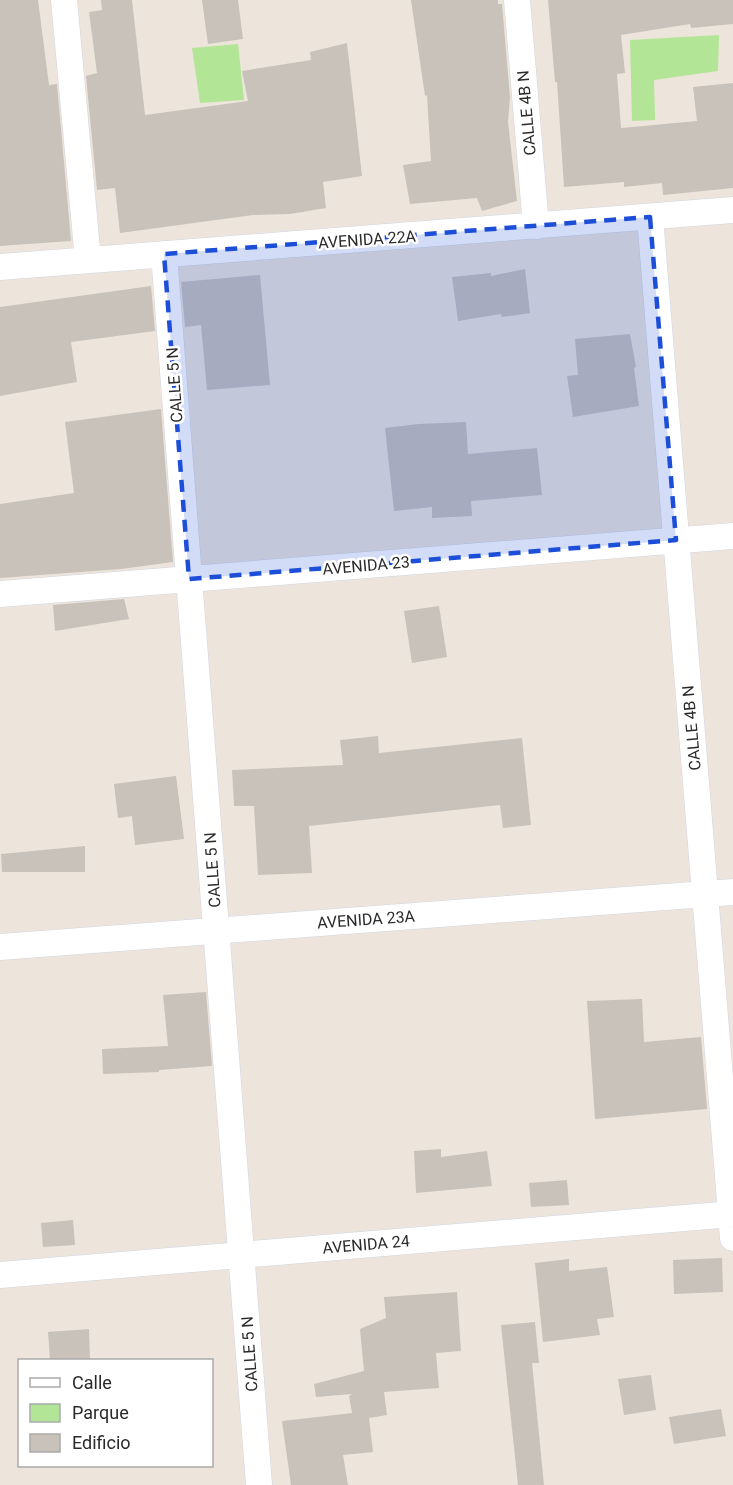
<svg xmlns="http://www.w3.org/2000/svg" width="733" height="1485" font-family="Roboto,sans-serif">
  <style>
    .green { fill: #b3e596 }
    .building { fill: #c8c2bb }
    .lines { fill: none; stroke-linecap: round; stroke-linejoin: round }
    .minor-casing { stroke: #d0d5e3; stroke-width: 27 }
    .minor { stroke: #fff; stroke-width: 26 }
    .marked { fill: #1d4ed8; fill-opacity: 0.2; stroke: #1d4ed8; stroke-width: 4.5; stroke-dasharray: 12 8; stroke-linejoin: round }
    .labels { text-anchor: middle; stroke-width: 5; stroke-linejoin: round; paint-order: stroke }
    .street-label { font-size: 16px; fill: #2a2a2a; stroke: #fff }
  </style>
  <rect width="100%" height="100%" fill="#ede5db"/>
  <path class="green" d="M719 35 718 71 654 80 655 120 632 121 630 40Z
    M238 44 244 100 200 103 192 48Z"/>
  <path class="building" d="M0 0H38L49 85 57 84 71 241 0 246Z
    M101 0H132L145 115 248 101 242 71 311 60 310 52 347 43 362 176 323 182 326 208 290 214 253 215 120 233 115 188 97 190 86 76 97 73 89 12 102 10Z
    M202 0H238L243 39 208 44Z
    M411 0H498V4H502L510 97 508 122 517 201 482 211 477 198 410 204 403 165 431 161 427 95 425 96Z
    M548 0H733V24L691 28 690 24 621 35 625 73 617 74 621 128 697 121 693 87 733 83V188L663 195 662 183 624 187V182L564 187 557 82H555Z
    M525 269 530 313 502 317 501 314 458 321 452 277 491 273V276Z
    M260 275 270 385 207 390 201 325 185 327 181 282Z
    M151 286 155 331 71 342 77 382 0 396V307Z
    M630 334 636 367 634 368 639 406 573 417 567 376 578 375 575 339Z
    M161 409 173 562 121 569 0 578V504L74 493 65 422Z
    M466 422 468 454 537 448 542 495 471 501 472 516 432 518V507L394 511 385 428 419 424Z
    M124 599 129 619 55 631 53 605Z
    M439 606 447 657 412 663 404 611Z
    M378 736 379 753 522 738 531 825 503 828 500 805 309 826 312 873 258 875 254 806H234L232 770 343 765 340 740Z
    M176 776 184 839 135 845 132 816 118 818 114 784Z
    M85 846V872H2L1 854Z
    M206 992 212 1066 159 1070V1072L103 1074 102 1049 168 1046 163 995Z
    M642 999 644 1042 701 1037 707 1109 595 1119 587 1001Z
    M441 1149V1157L487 1151 492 1186 416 1193 414 1151Z
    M567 1180 569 1205 531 1207 529 1183Z
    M73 1220 75 1245 43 1247 41 1223Z
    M722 1258 723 1292 674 1294 673 1260Z
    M569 1259V1271L607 1267 614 1317 597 1319 600 1335 543 1342 535 1263Z
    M457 1292 461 1351 436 1353 439 1388 384 1392 387 1415 369 1418 373 1452 343 1455 348 1485H291L282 1421 352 1413 349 1396 352 1394 316 1397 314 1384 364 1371 360 1329 386 1318 384 1297Z
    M535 1322 539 1363H532L544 1485H518L501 1325Z
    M89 1329 90 1360H50L48 1332Z
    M651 1375 656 1410 624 1415 618 1379Z
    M721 1409 726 1436 674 1444 669 1417Z"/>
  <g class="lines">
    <g class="minor-casing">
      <path id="minor" d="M64 0 88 260
        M517 0 536 226
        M650 217 733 1238
        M164 254 259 1485
        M0 267 733 210
        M0 594 733 536
        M0 947 733 892
        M0 1275 733 1214"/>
    </g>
    <use href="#minor" class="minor"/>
  </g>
  <path class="marked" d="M650 217 676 540 189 579 164 254Z"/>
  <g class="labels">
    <g class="street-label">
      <text transform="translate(526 113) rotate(-95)" y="6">CALLE 4B N</text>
      <text transform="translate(367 239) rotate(-4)" y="6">AVENIDA 22A</text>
      <text transform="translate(174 385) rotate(-94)" y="6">CALLE 5 N</text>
      <text transform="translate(366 565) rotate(-5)" y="6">AVENIDA 23</text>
      <text transform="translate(691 728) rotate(-95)" y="6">CALLE 4B N</text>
      <text transform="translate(212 870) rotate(-94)" y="6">CALLE 5 N</text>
      <text transform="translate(366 919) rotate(-4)" y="6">AVENIDA 23A</text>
      <text transform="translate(366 1244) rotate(-5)" y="6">AVENIDA 24</text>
      <text transform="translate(249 1354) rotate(-94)" y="6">CALLE 5 N</text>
    </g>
  </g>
  <rect x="18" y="1359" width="195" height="108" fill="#ffffff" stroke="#aaaaaa" stroke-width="1.5"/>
  <rect x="30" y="1378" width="30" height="9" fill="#ffffff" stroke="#aaaaaa" stroke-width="1.5"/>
  <text x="72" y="1389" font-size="18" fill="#2a2a2a">Calle</text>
  <rect x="30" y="1404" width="30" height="18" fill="#b3e596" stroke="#aaaaaa" stroke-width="1.5"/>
  <text x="72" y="1419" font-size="18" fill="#2a2a2a">Parque</text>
  <rect x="30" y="1434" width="30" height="18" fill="#c8c2bb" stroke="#aaaaaa" stroke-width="1.5"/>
  <text x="72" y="1449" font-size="18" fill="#2a2a2a">Edificio</text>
</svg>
